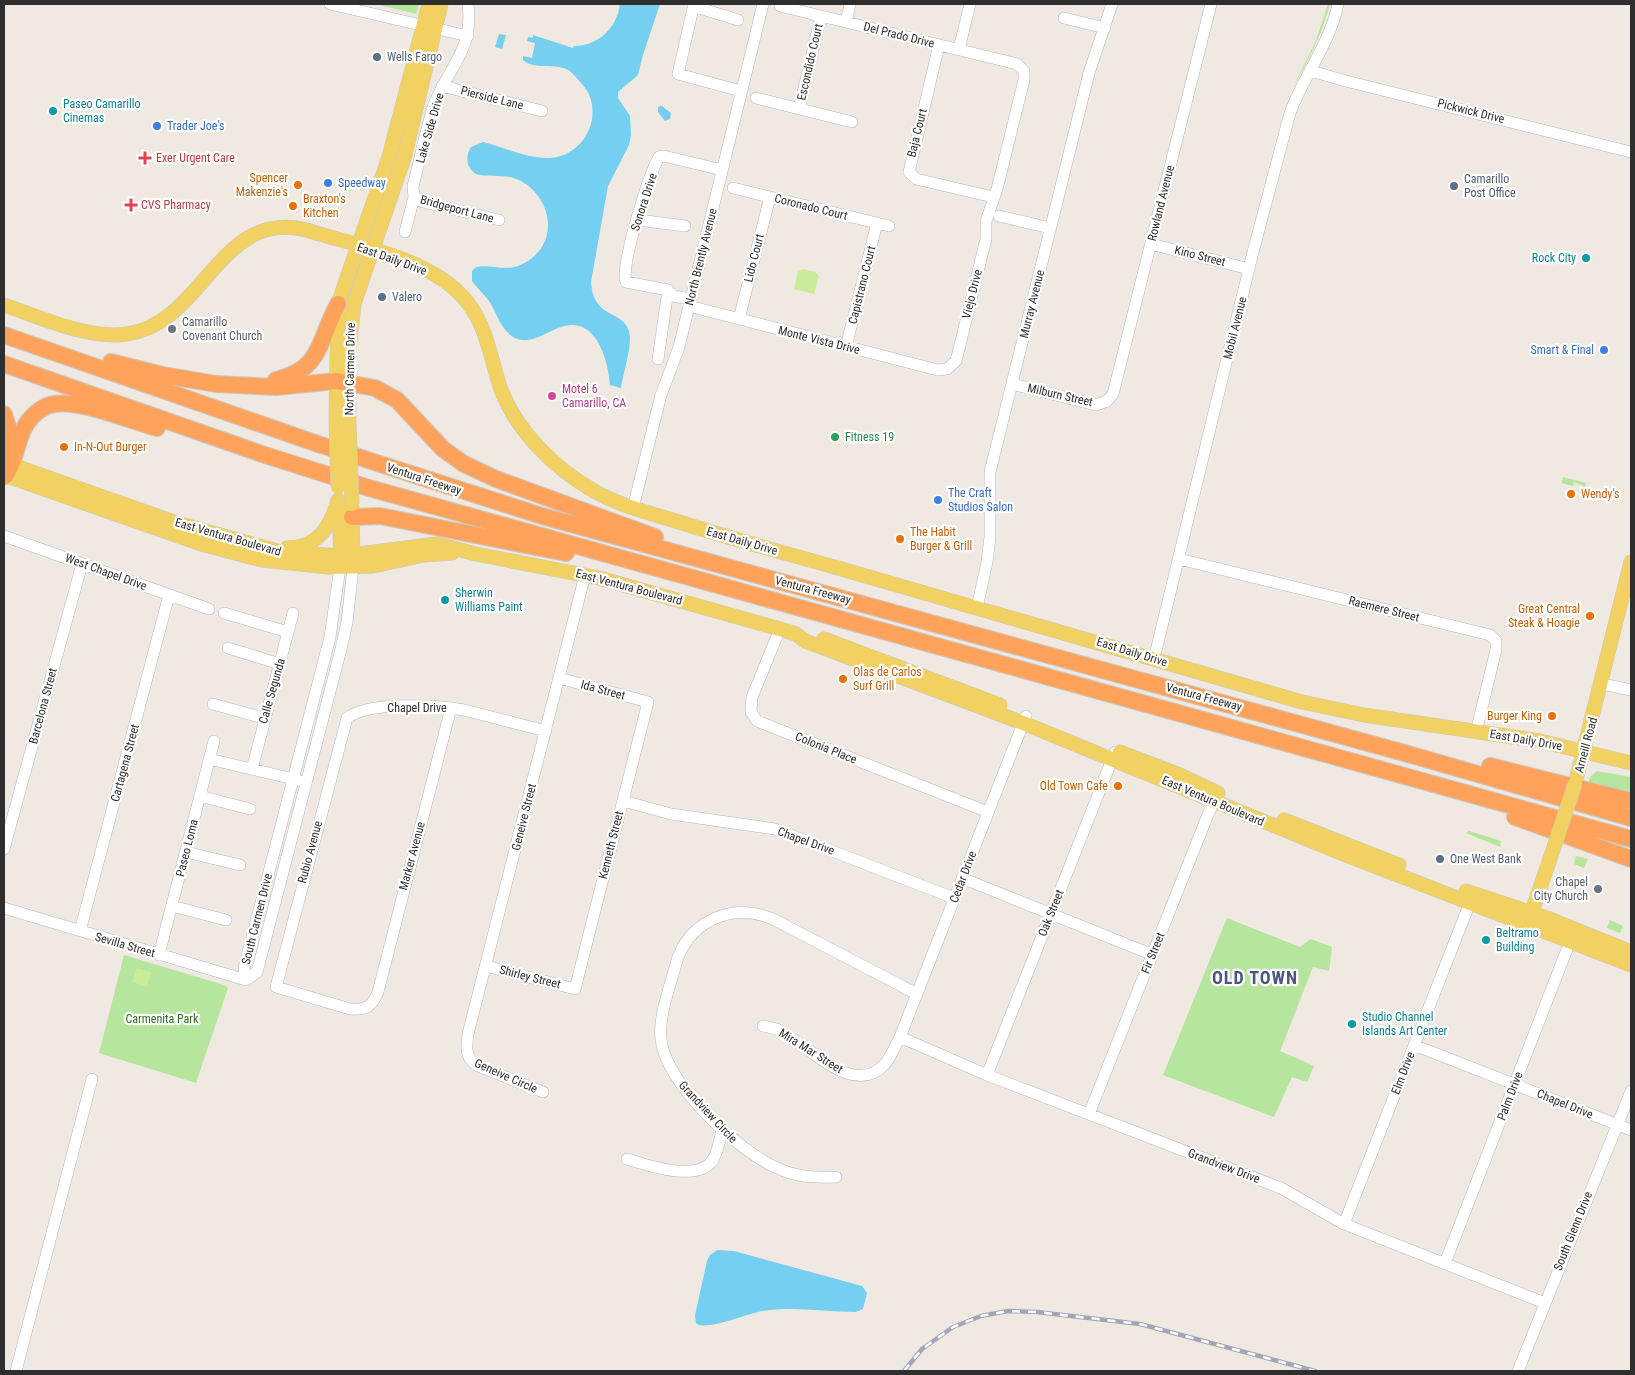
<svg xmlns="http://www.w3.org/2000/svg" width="1635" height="1375" font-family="'Roboto Condensed',sans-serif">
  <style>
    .green { fill: #b6e59e }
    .pitch { fill: #c9ec9a }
    .water { fill: #75cff0 }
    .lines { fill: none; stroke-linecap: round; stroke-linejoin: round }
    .minor-casing { stroke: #b4b7c1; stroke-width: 12 }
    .major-casing { stroke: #c9c9c9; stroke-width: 15 }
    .highway-casing { stroke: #c9c9c9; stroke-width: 18 }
    .minor { stroke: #fff; stroke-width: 11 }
    .major { stroke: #f2d163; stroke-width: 14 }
    .highway { stroke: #ffa35c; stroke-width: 16 }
    .rail-casing { stroke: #a3a6b8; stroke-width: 4.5 }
    .rail { stroke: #fff; stroke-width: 2.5; stroke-dasharray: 8; stroke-linecap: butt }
    .major-bridge-casing { stroke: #c9c9c9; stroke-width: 15; stroke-linecap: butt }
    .major-bridge { stroke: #f2d163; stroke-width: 14 }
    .service-dot { fill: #5c6f8a; stroke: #fff; stroke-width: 2 }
    .culture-dot { fill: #0f9aa8; stroke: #fff; stroke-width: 2 }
    .shop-dot { fill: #3f7fe0; stroke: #fff; stroke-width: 2 }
    .health-dot { fill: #e0444e; stroke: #fff; stroke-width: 2 }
    .food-dot { fill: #e8710a; stroke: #fff; stroke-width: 2 }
    .worship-dot { fill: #6b7280; stroke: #fff; stroke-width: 2 }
    .hotel-dot { fill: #d1479c; stroke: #fff; stroke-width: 2 }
    .leisure-dot { fill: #2e9e5b; stroke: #fff; stroke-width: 2 }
    .labels { text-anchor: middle; stroke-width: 4.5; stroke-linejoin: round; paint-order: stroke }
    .street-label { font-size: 12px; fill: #2e2e2e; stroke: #fff }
    .service-label { font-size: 12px; fill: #4e5e75; stroke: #fff; text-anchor: start }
    .culture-label { font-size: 12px; fill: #0d838f; stroke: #fff; text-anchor: start }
    .shop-label { font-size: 12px; fill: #366cbe; stroke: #fff; text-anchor: start }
    .health-label { font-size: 12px; fill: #be3a42; stroke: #fff; text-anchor: start }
    .food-label { font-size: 12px; fill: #c56008; stroke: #fff; text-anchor: start }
    .worship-label { font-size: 12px; fill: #5b616d; stroke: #fff; text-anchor: start }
    .hotel-label { font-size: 12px; fill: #b23c85; stroke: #fff; text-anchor: start }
    .leisure-label { font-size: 12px; fill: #27864d; stroke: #fff; text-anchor: start }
    .park-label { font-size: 12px; fill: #2c6e1b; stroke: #fff }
    .district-label { font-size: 18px; font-weight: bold; letter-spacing: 1px; fill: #4d5680; stroke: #fff }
  </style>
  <rect width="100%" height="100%" fill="#efe9e1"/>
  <path class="green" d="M376 4H419L416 14Z
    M1328 4H1330C1322 34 1309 60 1293 87L1316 41Z
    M1563 477 1586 483 1585 487 1574 482 1573 486 1562 483Z
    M1597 771 1631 777V794L1588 784 1590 777Z
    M1469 831 1501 841 1500 847 1466 833Z
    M1576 856 1588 859 1584 868 1574 864Z
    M1227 918 1300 947 1311 939 1332 947 1329 971 1313 967 1280 1051 1314 1066 1307 1082 1292 1077 1274 1117 1163 1075Z
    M1610 920 1623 926 1620 933 1607 928Z
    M124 955 224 985 228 988 196 1083 99 1053Z"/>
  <path class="pitch" d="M803 269 815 272 819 276 814 294 794 289 798 271Z
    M137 968 151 972 147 987 132 982Z"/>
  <path class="water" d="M620 4H660L643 55 638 75 618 92V98L630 116 631 135 629 145 608 186 591 282C593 319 623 310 629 331 633 344 623 374 621 388L610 385C608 358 595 313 558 328 545 333 530 345 515 338 501 331 497 313 489 301 484 294 477 288 472 281V271L476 267C491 264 504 271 518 266 559 250 556 201 521 181 506 173 492 178 476 174 466 167 465 157 471 147L483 142C503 147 528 159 550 158 580 156 600 125 590 97 587 88 578 80 573 74 561 60 536 72 523 60V56L532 58 535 43 527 41 528 37 533 38V35L573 48 574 46C598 46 617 28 620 4Z
    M499 34 506 35 502 49 495 47Z
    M662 106 671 113 670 119 665 121 658 112V107Z
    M717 1250 734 1251 862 1286 867 1293 863 1309 856 1312C825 1312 794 1306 763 1311 745 1314 716 1328 699 1325L696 1323 695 1315 707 1261 710 1255Z"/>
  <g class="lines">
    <g class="minor-casing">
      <path id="minor" d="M330 4 468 36
        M694 4 678 74 741 91
        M693 6 738 20
        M1064 18 1105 28
        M846 22 850 4
        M939 45 909 172 916 179 993 197
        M959 49 970 4
        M1311 71 1346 81 1631 152
        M442 86 542 111
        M756 98 852 122
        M799 109 821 16
        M733 188 889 226
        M414 197 413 186C420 160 425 133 433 107 448 67 474 51 468 4
        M414 197 423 202 499 220
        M999 216 1050 228
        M638 220 685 226
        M405 232 414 197
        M1151 244 1249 269
        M690 299 673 296 668 290 626 282C620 266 649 174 659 157L664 156 722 170
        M689 306 938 370 947 369 956 361 986 239V221L997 189 1024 80V71L1017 64 780 6
        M739 319 770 197
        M846 347 877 223
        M658 359 668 290
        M1012 384 1096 405 1107 401 1113 394 1211 4
        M633 508 661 395 679 347 763 4
        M4 536 209 609
        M1179 559 1490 635 1496 641V650L1476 732
        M977 608 987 562 990 537V472L1089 73 1112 4
        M224 613 288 632
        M780 629 752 697 751 712 757 721 988 812
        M228 648 280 664
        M1154 659 1253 252 1290 113C1304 75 1330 44 1338 4
        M1602 684 1631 690
        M213 704 263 718
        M451 708 378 992C372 1007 366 1010 350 1009L276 987 347 718C370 701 437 705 464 710L546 731
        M209 759 298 780
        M252 769 293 613
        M200 796 250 809
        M623 801 671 814 775 829 954 898
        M4 849 82 564
        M186 852 240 865
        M962 878 1153 955
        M172 906 226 920
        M4 908 246 980
        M80 931 169 595
        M159 955 214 741
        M486 966 575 989 648 702 559 678
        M246 980 257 972 341 649 347 622 353 567
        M246 980 244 968 330 637 340 567
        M763 1026C769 1027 776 1028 781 1031 809 1045 853 1099 885 1064 891 1057 895 1046 900 1037L1026 716
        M900 1037 987 1075 1281 1188 1344 1224 1545 1303
        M1414 1045 1631 1130
        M987 1075 1115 752
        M543 1092 478 1066C465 1058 466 1048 468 1034L585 575
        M1089 1114 1209 812 1218 795
        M627 1159C648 1165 697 1183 713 1160 718 1151 720 1140 722 1130
        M836 1177C815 1178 796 1177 777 1168 738 1151 665 1083 661 1039 658 1016 672 980 678 957 694 918 735 903 773 919L917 994
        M1344 1224 1473 895
        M1445 1263 1573 934
        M16 1371 92 1079
        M1518 1371 1631 1091"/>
    </g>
    <g class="major-casing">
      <path id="major" d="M4 305C40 317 89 340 127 334 206 323 220 202 313 232 359 246 423 258 458 292 486 318 489 353 500 387 516 431 554 468 594 491 620 506 650 513 679 522 732 539 785 553 838 568 993 612 1147 658 1302 702L1364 715 1540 741 1631 763
        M336 420 338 304 389 157 429 4
        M349 424 348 360 354 304 405 155 441 4
        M4 462 177 523 281 552 342 556 437 544 476 554 599 578 780 629 796 634 805 641 1023 723 1346 855 1631 965
        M4 475 201 544 262 560 328 567 373 566 424 555 452 553
        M339 505 341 564
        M352 507 353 563
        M287 548C318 548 331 526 338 500
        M824 639 1000 705
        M1120 752 1180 775 1218 793
        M1575 784 1631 562
        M1284 820 1399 865
        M1466 891 1547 918 1631 952
        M1529 920 1553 850"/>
    </g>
    <g class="highway-casing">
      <path id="highway" d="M4 335 318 444 542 516 1408 754 1631 818
        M111 362 163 375 216 384 276 387 336 381 375 388 397 400 443 449 464 464 496 479 655 537
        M4 364 265 455 369 488 1631 839
        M276 380C323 369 318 340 338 304
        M4 414 8 427 4 455
        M5 476C17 460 16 439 27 423 33 414 44 405 55 404 81 400 131 421 157 428
        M352 517 380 516 566 553
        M1490 766 1631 801
        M1515 817 1631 859"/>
    </g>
    <use href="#minor" class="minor"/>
    <use href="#major" class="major"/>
    <use href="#highway" class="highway"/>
    <g class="rail-casing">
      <path id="rail" d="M904 1371 922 1349 953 1327 981 1316 1008 1311 1037 1312 1140 1324 1315 1371"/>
    </g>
    <use href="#rail" class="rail"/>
    <g class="major-bridge-casing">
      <path id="major-bridge" d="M336 420 338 487
        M349 424 352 504
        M1553 850 1575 784"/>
    </g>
    <use href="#major-bridge" class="major-bridge"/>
  </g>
  <g class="service-dot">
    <circle cx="377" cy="57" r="5"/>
    <circle cx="1454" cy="186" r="5"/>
    <circle cx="382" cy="297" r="5"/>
    <circle cx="1440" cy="859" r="5"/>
  </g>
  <g class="culture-dot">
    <circle cx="53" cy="111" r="5"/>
    <circle cx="1586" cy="258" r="5"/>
    <circle cx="445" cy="600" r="5"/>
    <circle cx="1486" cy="940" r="5"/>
    <circle cx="1352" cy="1024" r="5"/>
  </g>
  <g class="shop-dot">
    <circle cx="157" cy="126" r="5"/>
    <circle cx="328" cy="183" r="5"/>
    <circle cx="1604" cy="350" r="5"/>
    <circle cx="938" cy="500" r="5"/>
  </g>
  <g class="health-dot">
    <path d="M142.5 150.5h5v5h5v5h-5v5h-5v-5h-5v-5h5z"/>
    <path d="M128.5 197.5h5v5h5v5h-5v5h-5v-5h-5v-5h5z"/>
  </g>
  <g class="food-dot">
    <circle cx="298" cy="185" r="5"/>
    <circle cx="293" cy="206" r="5"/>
    <circle cx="64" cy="447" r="5"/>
    <circle cx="1571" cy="494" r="5"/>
    <circle cx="900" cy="539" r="5"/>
    <circle cx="1590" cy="616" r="5"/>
    <circle cx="843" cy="679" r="5"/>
    <circle cx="1552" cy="716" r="5"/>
    <circle cx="1118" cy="786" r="5"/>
  </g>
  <g class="worship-dot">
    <circle cx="172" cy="329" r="5"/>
    <circle cx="1598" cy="889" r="5"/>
  </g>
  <circle class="hotel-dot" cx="552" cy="396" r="5"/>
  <circle class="leisure-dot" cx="835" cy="437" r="5"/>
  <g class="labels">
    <g class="street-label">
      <text transform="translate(899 35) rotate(14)" y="4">Del Prado Drive</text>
      <text transform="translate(810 62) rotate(-77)" y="4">Escondido Court</text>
      <text transform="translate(492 98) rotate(14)" y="4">Pierside Lane</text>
      <text transform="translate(1471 111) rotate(14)" y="4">Pickwick Drive</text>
      <text transform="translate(430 128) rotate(-74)" y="4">Lake Side Drive</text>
      <text transform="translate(917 133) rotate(-76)" y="4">Baja Court</text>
      <text transform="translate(644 202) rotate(-72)" y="4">Sonora Drive</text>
      <text transform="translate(1161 203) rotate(-76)" y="4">Rowland Avenue</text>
      <text transform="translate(811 207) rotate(14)" y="4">Coronado Court</text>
      <text transform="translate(457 209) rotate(15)" y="4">Bridgeport Lane</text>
      <text transform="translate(1200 256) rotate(14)" y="4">Kino Street</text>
      <text transform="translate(701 257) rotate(-76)" y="4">North Brently Avenue</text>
      <text transform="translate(754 258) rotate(-76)" y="4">Lido Court</text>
      <text transform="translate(392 259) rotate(20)" y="4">East Daily Drive</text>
      <text transform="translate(862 285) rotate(-76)" y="4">Capistrano Court</text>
      <text transform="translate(972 294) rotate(-76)" y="4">Viejo Drive</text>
      <text transform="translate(1032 304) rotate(-76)" y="4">Murray Avenue</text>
      <text transform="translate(1235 328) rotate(-76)" y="4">Mobil Avenue</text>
      <text transform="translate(819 340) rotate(14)" y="4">Monte Vista Drive</text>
      <text transform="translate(350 369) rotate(-89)" y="4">North Carmen Drive</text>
      <text transform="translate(1060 395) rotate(13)" y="4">Milburn Street</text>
      <text transform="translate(424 479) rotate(18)" y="4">Ventura Freeway</text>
      <text transform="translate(228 537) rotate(16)" y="4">East Ventura Boulevard</text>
      <text transform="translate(742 541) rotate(16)" y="4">East Daily Drive</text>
      <text transform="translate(106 572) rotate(20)" y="4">West Chapel Drive</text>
      <text transform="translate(629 587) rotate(15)" y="4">East Ventura Boulevard</text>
      <text transform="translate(813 590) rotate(15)" y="4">Ventura Freeway</text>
      <text transform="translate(1384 609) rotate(14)" y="4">Raemere Street</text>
      <text transform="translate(1132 652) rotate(17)" y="4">East Daily Drive</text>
      <text transform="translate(603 690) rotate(15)" y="4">Ida Street</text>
      <text transform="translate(272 691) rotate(-74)" y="4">Calle Segunda</text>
      <text transform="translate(1204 697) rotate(15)" y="4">Ventura Freeway</text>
      <text transform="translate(43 706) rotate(-75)" y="4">Barcelona Street</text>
      <text x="417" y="712">Chapel Drive</text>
      <text transform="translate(1526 740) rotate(10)" y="4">East Daily Drive</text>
      <text transform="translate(1586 745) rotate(-75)" y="4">Arneill Road</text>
      <text transform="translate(826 748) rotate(22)" y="4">Colonia Place</text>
      <text transform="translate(125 763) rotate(-75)" y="4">Cartagena Street</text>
      <text transform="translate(1213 801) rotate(23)" y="4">East Ventura Boulevard</text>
      <text transform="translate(524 817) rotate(-76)" y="4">Geneive Street</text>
      <text transform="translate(806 841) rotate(20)" y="4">Chapel Drive</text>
      <text transform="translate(611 845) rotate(-76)" y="4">Kenneth Street</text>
      <text transform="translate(187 848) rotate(-76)" y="4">Paseo Loma</text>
      <text transform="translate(310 852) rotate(-75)" y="4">Rubio Avenue</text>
      <text transform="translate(412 856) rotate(-75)" y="4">Marker Avenue</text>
      <text transform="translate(963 877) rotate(-69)" y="4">Cedar Drive</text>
      <text transform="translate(1051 913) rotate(-68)" y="4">Oak Street</text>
      <text transform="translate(257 919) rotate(-76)" y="4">South Carmen Drive</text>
      <text transform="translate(125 945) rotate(16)" y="4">Sevilla Street</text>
      <text transform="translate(1153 953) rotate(-68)" y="4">Fir Street</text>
      <text transform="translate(530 977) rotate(14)" y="4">Shirley Street</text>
      <text transform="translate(811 1051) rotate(32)" y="4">Mira Mar Street</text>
      <text transform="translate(1403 1073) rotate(-69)" y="4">Elm Drive</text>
      <text transform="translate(506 1076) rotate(24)" y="4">Geneive Circle</text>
      <text transform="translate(1510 1096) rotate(-69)" y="4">Palm Drive</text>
      <text transform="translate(1565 1104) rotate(22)" y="4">Chapel Drive</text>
      <text transform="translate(708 1112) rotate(47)" y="4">Grandview Circle</text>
      <text transform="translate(1224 1166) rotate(21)" y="4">Grandview Drive</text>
      <text transform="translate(1573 1231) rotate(-68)" y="4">South Glenn Drive</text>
    </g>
    <g class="service-label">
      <text x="387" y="61">Wells Fargo</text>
      <text x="1464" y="183">Camarillo<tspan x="1464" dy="14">Post Office</tspan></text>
      <text x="392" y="301">Valero</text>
      <text x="1450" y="863">One West Bank</text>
    </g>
    <g class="culture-label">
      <text x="63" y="108">Paseo Camarillo<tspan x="63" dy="14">Cinemas</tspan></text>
      <text x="1576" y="262" text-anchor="end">Rock City</text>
      <text x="455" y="597">Sherwin<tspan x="455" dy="14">Williams Paint</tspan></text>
      <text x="1496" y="937">Beltramo<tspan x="1496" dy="14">Building</tspan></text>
      <text x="1362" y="1021">Studio Channel<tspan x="1362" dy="14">Islands Art Center</tspan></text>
    </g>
    <g class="shop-label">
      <text x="167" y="130">Trader Joe's</text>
      <text x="338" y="187">Speedway</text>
      <text x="1594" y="354" text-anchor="end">Smart &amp; Final</text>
      <text x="948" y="497">The Craft<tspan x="948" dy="14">Studios Salon</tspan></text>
    </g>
    <g class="health-label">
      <text x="156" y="162">Exer Urgent Care</text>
      <text x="141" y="209">CVS Pharmacy</text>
    </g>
    <g class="food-label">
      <text x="288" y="182" text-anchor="end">Spencer<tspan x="288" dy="14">Makenzie's</tspan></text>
      <text x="303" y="203">Braxton's<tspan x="303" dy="14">Kitchen</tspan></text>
      <text x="74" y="451">In-N-Out Burger</text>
      <text x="1581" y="498">Wendy's</text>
      <text x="910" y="536">The Habit<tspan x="910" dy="14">Burger &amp; Grill</tspan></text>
      <text x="1580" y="613" text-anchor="end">Great Central<tspan x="1580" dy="14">Steak &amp; Hoagie</tspan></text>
      <text x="853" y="676">Olas de Carlos<tspan x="853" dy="14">Surf Grill</tspan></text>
      <text x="1542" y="720" text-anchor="end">Burger King</text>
      <text x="1108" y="790" text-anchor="end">Old Town Cafe</text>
    </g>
    <g class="worship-label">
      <text x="182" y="326">Camarillo<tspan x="182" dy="14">Covenant Church</tspan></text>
      <text x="1588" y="886" text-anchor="end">Chapel<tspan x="1588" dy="14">City Church</tspan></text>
    </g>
    <g class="hotel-label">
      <text x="562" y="393">Motel 6<tspan x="562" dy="14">Camarillo, CA</tspan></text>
    </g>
    <g class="leisure-label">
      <text x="845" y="441">Fitness 19</text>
    </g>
    <g class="park-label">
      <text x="162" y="1023">Carmenita Park</text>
    </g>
    <g class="district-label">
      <text x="1255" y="984">OLD TOWN</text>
    </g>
  </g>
  <rect width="1635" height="1375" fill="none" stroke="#2e2e2e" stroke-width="10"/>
</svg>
